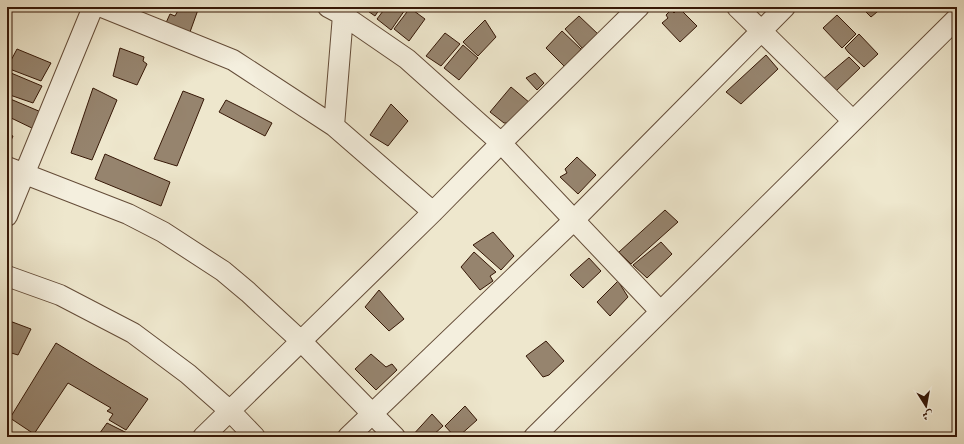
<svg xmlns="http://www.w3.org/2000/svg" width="964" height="444" font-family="'EB Garamond',Amiri,serif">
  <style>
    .building { fill: #96846e; stroke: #361807 }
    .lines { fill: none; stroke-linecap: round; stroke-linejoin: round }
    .minor-casing { stroke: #644c38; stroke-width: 22 }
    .minor { stroke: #f4efde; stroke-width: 20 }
  </style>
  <rect width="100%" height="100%" fill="#eee7cd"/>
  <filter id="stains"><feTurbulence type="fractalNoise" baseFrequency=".005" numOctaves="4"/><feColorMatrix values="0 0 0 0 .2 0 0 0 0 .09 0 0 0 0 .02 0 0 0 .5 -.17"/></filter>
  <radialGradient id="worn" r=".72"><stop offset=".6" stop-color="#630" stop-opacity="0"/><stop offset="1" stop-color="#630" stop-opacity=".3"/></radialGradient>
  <path class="building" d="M180 7H199L190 32 165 25 170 14 175 16Z
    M362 7H381L375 16Z
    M386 7H407L391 30 377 19Z
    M861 7H883L871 17Z
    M410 8 425 19 409 41 394 29Z
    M679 8 697 26 680 42 662 23 668 18 666 15 671 10 674 13Z
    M837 15 856 34 842 48 823 28Z
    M579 16 599 35 582 48 565 29Z
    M485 20 496 37 478 56 463 42Z
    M562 31 581 49 566 68 546 48Z
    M445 33 460 44 441 66 426 56Z
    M859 34 878 54 864 67 848 52 845 48Z
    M463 45 478 58 459 80 444 68Z
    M120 48 144 57 143 61 147 64 137 85 113 76Z
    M17 49 51 63 41 81 7 68Z
    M766 55 778 69 741 104 726 92Z
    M849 57 860 68 835 92 822 80Z
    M11 73 42 86 33 103 7 94V87Z
    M535 73 544 83 537 90 526 78Z
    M511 87 530 103 510 123H504L490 112Z
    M93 88 117 100 92 160 71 153Z
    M183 91 204 99 177 166 154 159Z
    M8 98 41 112 36 130 7 116V101Z
    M226 100 272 123 265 136 219 112Z
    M391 104 408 121 388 146 370 135Z
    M7 134 13 136 7 149Z
    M105 154 170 182 161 206 95 179Z
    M577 157 596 175 578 194 560 177 567 173 565 169Z
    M665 210 678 222 631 264 619 252Z
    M493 232 514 256 501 270 473 245Z
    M661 242 672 254 647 278 633 265Z
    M474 252 496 272 490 276 493 281 480 290 461 267Z
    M589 258 601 271 583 288 570 275Z
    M618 281 628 297 610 316 597 302Z
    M379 290 404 319 389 331 365 307Z
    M7 320 31 329 18 355 8 352 10 349 7 347Z
    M546 341 564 361 549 375 543 377 526 356Z
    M56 343 148 399 126 430 109 420 113 414 107 411 111 408 68 383 34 434 10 418Z
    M371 354 386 367 392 364 397 370 376 390 355 369Z
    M465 406 477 420 458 437H455L445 426Z
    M432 414 443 426 431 437H411Z
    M107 423 131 435 130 437H97Z"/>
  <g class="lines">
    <g class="minor-casing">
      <path id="minor" d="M102 7 233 60 334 126 433 212
        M328 7 343 15 407 59 501 143 660 311
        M737 7 853 121
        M334 126 343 15
        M7 167 128 214 163 232 223 271 248 292 301 341 395 437
        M7 216 93 7
        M7 276 60 295 133 333 188 374 230 411 255 437
        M203 437 433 212 501 143 639 7
        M348 437 574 220 785 7
        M534 437 957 18"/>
    </g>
    <use href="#minor" class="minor"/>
  </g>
  <rect width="964" height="444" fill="none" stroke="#eee7cd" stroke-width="24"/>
  <rect x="8" y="8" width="948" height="428" fill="none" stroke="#361807" stroke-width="2"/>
  <rect x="12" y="12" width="940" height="420" fill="none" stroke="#361807"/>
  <g transform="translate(926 406) rotate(169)" stroke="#f4efde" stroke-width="3" paint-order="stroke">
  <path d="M0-3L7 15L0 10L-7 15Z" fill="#361807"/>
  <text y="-6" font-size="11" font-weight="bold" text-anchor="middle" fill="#361807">ش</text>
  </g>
  <rect width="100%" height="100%" filter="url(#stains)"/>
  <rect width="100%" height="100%" fill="url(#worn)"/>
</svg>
